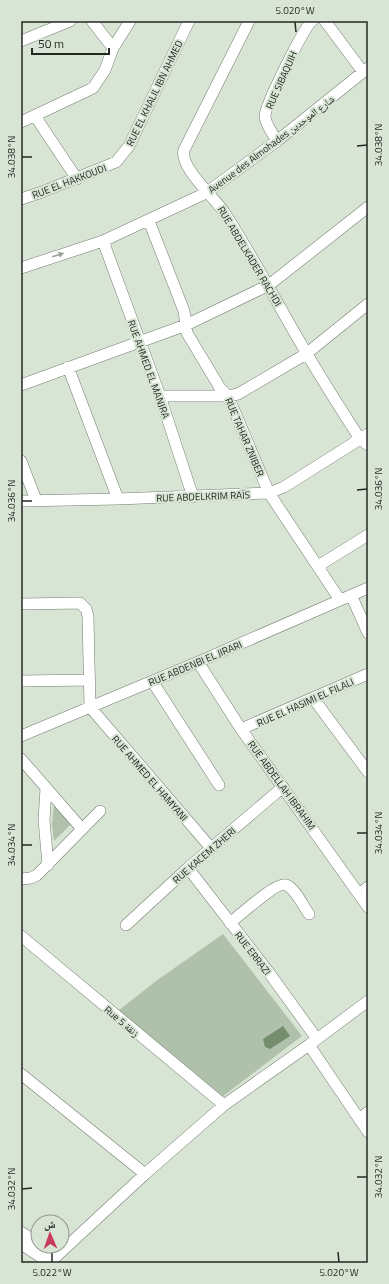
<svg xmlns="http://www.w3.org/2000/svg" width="389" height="1284" font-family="'Titillium Web','Noto Naskh Arabic',sans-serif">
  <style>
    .green { fill: #afc0ab }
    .water { fill: #738d6d }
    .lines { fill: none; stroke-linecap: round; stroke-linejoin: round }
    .minor-casing { stroke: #737e70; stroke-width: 12 }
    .minor { stroke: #fff; stroke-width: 11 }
    .oneway { fill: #9c9f9c }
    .ticks { fill: none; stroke: #242923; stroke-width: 1.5 }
    .labels { text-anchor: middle; stroke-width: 4; stroke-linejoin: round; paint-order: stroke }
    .street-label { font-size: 10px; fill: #242923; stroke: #d8e5d5 }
    .neatline { fill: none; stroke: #242923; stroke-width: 1.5 }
    .ticks-label { font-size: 10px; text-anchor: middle; fill: #242923 }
  </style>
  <rect width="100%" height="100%" fill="#d8e5d5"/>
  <path class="green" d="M54 805 71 824 54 841 52 824Z
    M223 934 302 1036 222 1097 118 1011 156 981Z"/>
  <path class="water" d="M283 1026 290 1036 270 1049 265 1047 263 1039Z"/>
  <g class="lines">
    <g class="minor-casing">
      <path id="minor" d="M92 21 113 48
        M249 21 184 150C179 167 215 198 224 212 254 258 279 307 307 354 324 383 342 411 360 439L368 445
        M325 21 363 72
        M21 41 70 21
        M35 116 77 179
        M21 122 93 88 105 70 113 48 130 21
        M277 141C273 134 265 124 265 116 265 106 304 27 312 21
        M21 199 42 192 116 162 129 146 189 21
        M149 221 184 311 187 333 220 388 228 396 269 493 340 600
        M103 241 160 396 193 497
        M21 268 103 241 206 193 277 141 368 68
        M68 367 118 499
        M21 385 186 325 269 285 368 207
        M160 396H228L238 394 306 354 368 304
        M21 461 36 500
        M21 501 118 499 269 493 284 487 368 434
        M318 566 368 535
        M351 595 368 633
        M21 604 80 603 86 609 88 616 90 707 211 848
        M198 662 241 729 368 907
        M21 681 90 680
        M152 681 219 785
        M313 698 368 772
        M241 729 368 674
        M21 736 198 662 368 588
        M21 759 82 829
        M46 788 44 820 48 865
        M188 868 267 970 317 1039
        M21 879 31 878 37 875 100 811
        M359 894 368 887
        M230 923C239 916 277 881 286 885 295 888 303 906 309 914
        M126 925 188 868 283 787
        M21 936 224 1105
        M309 1045 368 1132
        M21 1074 145 1174
        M359 1119 368 1112
        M21 1232 38 1243
        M21 1244 50 1263
        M42 1246 56 1256
        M49 1263 145 1174 224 1105 309 1045 368 1001"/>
    </g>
    <use href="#minor" class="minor"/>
  </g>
  <defs><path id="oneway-solid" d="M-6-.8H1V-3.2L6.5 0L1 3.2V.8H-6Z"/></defs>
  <use class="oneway" href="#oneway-solid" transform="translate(58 255) rotate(-18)"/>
  <path class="ticks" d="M295 22 296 32M357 146 367 145M22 157H32M357 490 367 489M22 501H32M357 833H367M22 845H32M357 1177H367M22 1189 32 1188M52 1252V1262M338 1252 339 1262"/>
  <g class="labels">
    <g class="street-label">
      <text transform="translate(281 80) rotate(-66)" y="4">RUE SIBAQUIH</text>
      <text transform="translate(154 93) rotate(-64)" y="4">RUE EL KHALIL IBN AHMED</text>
      <text transform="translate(271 144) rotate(-37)" y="4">Avenue des Almohades شارع الموحدين</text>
      <text transform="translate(69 181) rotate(-21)" y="4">RUE EL HAKKOUDI</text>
      <text transform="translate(250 256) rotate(59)" y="4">RUE ABDELKADER RACHDI</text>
      <text transform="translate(149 369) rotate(70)" y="4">RUE AHMED EL MANJRA</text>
      <text transform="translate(245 437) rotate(67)" y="4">RUE TAHAR ZNIBER</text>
      <text transform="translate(203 496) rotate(-2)" y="4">RUE ABDELKRIM RAÏS</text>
      <text transform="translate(195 663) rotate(-23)" y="4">RUE ABDENBI EL JIRARI</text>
      <text transform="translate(305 702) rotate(-24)" y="4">RUE EL HASIMI EL FILALI</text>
      <text transform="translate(150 778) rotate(49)" y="4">RUE AHMED EL HAMYANI</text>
      <text transform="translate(282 785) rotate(54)" y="4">RUE ABDELLAH IBRAHIM</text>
      <text transform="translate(204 855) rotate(-41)" y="4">RUE KACEM ZHERI</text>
      <text transform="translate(253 953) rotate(52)" y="4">RUE ERRAZI</text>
      <text transform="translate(122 1021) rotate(40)" y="4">Rue 5 زنقة</text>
    </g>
  </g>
  <rect width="389" height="1284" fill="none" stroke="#d8e5d5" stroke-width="44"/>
  <g transform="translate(50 1234) rotate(358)"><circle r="19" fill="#d8e5d5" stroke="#909a8e"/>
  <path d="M0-3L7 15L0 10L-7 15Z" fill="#c93a5f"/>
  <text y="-6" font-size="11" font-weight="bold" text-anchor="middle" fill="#242923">ش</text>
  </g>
  <path d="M32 48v6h77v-6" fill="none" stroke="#242923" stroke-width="2"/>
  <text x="38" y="48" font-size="12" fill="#242923" stroke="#d8e5d5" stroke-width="3" paint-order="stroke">50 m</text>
  <rect x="22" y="22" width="345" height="1240" class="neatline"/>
  <g class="ticks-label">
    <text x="295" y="14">5.020°W</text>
    <text transform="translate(378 145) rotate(-90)" y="4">34.038°N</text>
    <text transform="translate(11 157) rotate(-90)" y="4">34.038°N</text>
    <text transform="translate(378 489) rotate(-90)" y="4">34.036°N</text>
    <text transform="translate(11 501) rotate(-90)" y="4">34.036°N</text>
    <text transform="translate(378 833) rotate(-90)" y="4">34.034°N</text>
    <text transform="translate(11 845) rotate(-90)" y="4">34.034°N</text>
    <text transform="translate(378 1177) rotate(-90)" y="4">34.032°N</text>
    <text transform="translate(11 1189) rotate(-90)" y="4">34.032°N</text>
    <text x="52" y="1276">5.022°W</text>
    <text x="339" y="1276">5.020°W</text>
  </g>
</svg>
